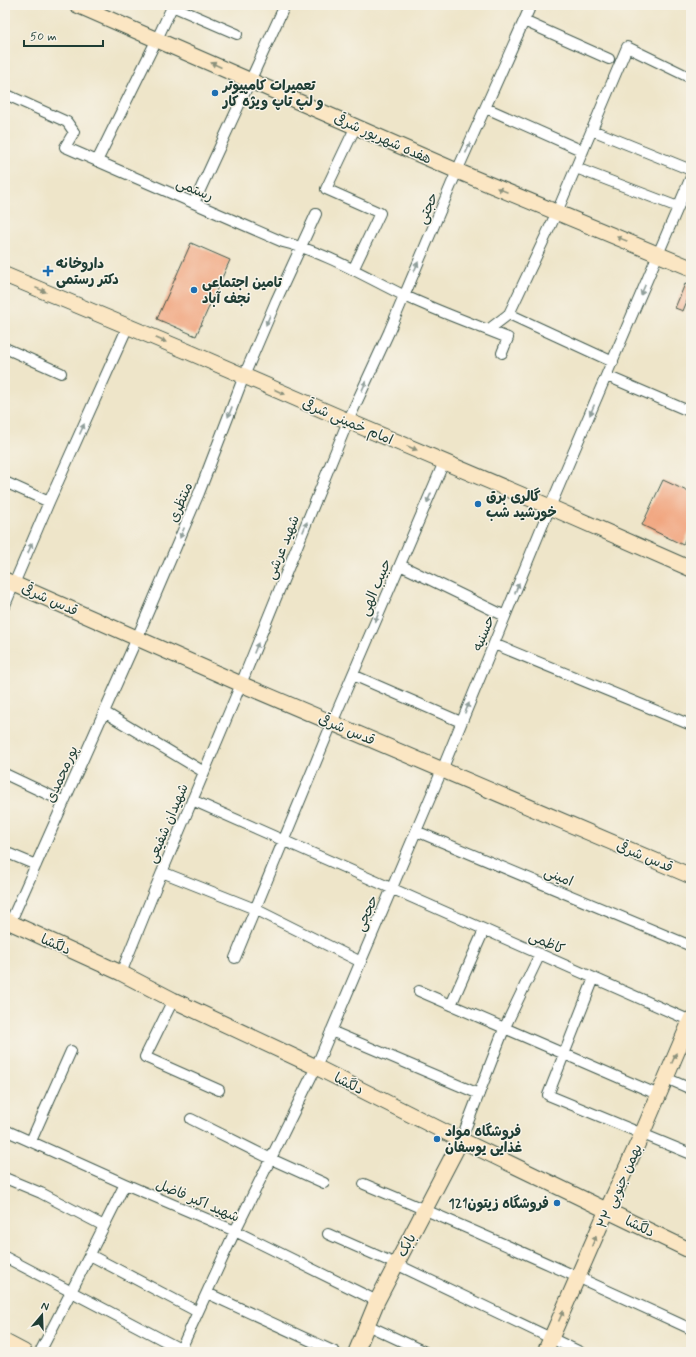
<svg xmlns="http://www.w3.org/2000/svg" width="696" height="1357" font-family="Mynerve,'Playpen Sans Arabic',sans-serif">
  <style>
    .building { fill: #f1a37b }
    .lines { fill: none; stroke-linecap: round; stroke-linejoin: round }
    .street-casing { stroke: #3e564a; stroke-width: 12 }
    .secondary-casing { stroke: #3e564a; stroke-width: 17 }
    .street { stroke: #fff; stroke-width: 10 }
    .secondary { stroke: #fbe6c3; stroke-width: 15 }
    .oneway { fill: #8d927c }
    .oneway2 { fill: #8f9e9a }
    .poi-dot { fill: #1f6fb2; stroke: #f7f3e8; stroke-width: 1.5 }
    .labels { text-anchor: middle; stroke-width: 3; stroke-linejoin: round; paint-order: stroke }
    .poi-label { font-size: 14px; font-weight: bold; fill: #1f3d34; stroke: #f7f3e8; text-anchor: start }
    .street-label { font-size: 14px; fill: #1f3d34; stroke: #f7f3e8 }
  </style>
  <rect width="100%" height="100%" fill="#f7f3e8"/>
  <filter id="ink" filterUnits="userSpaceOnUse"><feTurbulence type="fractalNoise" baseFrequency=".025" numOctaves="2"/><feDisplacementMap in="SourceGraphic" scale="8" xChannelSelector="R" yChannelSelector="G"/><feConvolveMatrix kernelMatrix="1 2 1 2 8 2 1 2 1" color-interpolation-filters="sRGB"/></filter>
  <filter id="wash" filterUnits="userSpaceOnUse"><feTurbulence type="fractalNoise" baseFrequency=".012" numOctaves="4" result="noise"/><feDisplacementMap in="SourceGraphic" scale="16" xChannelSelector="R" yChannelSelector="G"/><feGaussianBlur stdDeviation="0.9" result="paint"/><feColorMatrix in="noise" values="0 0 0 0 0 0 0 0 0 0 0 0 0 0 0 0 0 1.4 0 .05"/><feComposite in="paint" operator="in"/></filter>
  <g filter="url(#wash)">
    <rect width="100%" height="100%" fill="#eee5c9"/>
    <g id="blocks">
      <path class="building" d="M191 243 230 260 196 336 157 319Z
        M685 284 691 286V291L683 311 675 308Z
        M663 480 691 493V528L683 545 642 525Z"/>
    </g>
  </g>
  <g filter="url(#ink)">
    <use href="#blocks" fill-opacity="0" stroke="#3e564a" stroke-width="1"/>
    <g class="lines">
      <g class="street-casing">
        <path id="street" d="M172 6 237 34
          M524 21 609 59
          M5 94 67 122 74 132 65 147 283 242C325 252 364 276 403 295 437 311 473 324 508 338L502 353
          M486 108 583 151
          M592 130 691 170
          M97 161 157 39 173 5
          M576 168 678 207
          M194 203 285 5
          M353 270 380 213 326 189 356 126
          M509 314 613 362
          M488 330 509 314 557 212 627 47 691 78
          M5 348 61 373
          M607 376 691 412
          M5 482 49 502
          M400 565 505 616
          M5 605 49 502 128 326
          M494 644 691 725
          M353 675 461 722
          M104 712 204 772
          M5 774 64 802
          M192 800 691 1021
          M416 831 691 946
          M5 852 36 865
          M162 872 255 909 361 962
          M10 923 137 638 199 493 244 376 276 301 316 214
          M235 958 332 723 444 462
          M121 973 155 889 241 684 348 421 389 332 457 171 531 5
          M594 978 548 1095 691 1154
          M419 991 659 1095
          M173 1000 145 1057 219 1090
          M451 1005 484 930
          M331 1031 479 1094
          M666 1078 691 1089
          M191 1119 271 1159 324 1183
          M5 1130 125 1184 235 1231 377 1301
          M461 1140 504 1029 540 954
          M31 1141 71 1051
          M5 1178 41 1193 104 1226
          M364 1184C474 1230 583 1279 691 1329
          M328 1234 396 1264 580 1352
          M90 1255 198 1312
          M5 1257 186 1352
          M207 1293 335 1352
          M367 1325 425 1352
          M181 1349 235 1231 316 1067 442 770 550 507 691 177
          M40 1352 71 1292 125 1184"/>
      </g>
      <g class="secondary-casing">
        <path id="secondary" d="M77 5 457 171 691 268
          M5 275 189 352 348 421 550 507 691 569
          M5 580 241 684 691 876
          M5 920 121 973 173 1000 316 1067 461 1140 691 1251
          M5 1342 24 1352
          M356 1352 377 1301 461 1140
          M545 1352 607 1210 642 1134 691 1019"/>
      </g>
      <use href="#street" class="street"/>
      <use href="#secondary" class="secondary"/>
    </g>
    <defs><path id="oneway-solid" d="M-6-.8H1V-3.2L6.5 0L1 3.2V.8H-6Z"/></defs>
    <g class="oneway">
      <use href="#oneway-solid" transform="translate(216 65) rotate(-156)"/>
      <use href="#oneway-solid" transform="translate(502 190) rotate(-158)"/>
      <use href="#oneway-solid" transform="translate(622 239) rotate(-158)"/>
      <use href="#oneway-solid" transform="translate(41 290) rotate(22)"/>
      <use href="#oneway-solid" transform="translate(161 340) rotate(23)"/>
      <use href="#oneway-solid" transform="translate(280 392) rotate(24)"/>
      <use href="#oneway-solid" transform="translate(412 448) rotate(23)"/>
      <use href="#oneway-solid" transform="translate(674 1058) rotate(-67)"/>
      <use href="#oneway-solid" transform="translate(594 1241) rotate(-66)"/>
      <use href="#oneway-solid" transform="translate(561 1316) rotate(-66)"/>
    </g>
    <g class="oneway2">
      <use href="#oneway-solid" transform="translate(468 148) rotate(-66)"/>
      <use href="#oneway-solid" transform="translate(416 267) rotate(-67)"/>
      <use href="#oneway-solid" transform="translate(643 290) rotate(113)"/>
      <use href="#oneway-solid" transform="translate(268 320) rotate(113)"/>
      <use href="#oneway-solid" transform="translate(364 386) rotate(-66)"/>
      <use href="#oneway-solid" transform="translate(592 410) rotate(114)"/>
      <use href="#oneway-solid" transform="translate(230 412) rotate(111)"/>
      <use href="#oneway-solid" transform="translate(82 429) rotate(-66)"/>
      <use href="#oneway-solid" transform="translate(429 498) rotate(113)"/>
      <use href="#oneway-solid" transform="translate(305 527) rotate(-68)"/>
      <use href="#oneway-solid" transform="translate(182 533) rotate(113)"/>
      <use href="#oneway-solid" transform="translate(30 548) rotate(-67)"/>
      <use href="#oneway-solid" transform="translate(517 588) rotate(-68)"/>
      <use href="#oneway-solid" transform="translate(377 617) rotate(114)"/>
      <use href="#oneway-solid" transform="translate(256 648) rotate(-68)"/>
      <use href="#oneway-solid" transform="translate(467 708) rotate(-67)"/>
    </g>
  </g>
  <g class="poi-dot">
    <circle cx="215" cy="93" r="4"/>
    <path d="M46 265h4v4h4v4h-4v4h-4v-4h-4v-4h4z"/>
    <circle cx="194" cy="290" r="4"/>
    <circle cx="478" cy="504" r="4"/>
    <circle cx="437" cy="1139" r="4"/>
    <circle cx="557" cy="1203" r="4"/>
  </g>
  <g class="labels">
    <g class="poi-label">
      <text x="223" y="90">تعمیرات کامپیوتر<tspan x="223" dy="16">و لپ تاپ ویژه کار</tspan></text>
      <text x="56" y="268">داروخانه<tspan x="56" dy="16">دکتر رستمی</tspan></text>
      <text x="202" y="287">تامین اجتماعی<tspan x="202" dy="16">نجف آباد</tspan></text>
      <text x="486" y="501">گالری برق<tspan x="486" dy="16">خورشید شب</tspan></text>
      <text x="445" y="1136">فروشگاه مواد<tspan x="445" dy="16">غذایی یوسفان</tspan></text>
      <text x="549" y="1208" text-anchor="end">فروشگاه زیتون121</text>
    </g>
    <g class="street-label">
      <text transform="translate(383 138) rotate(24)" y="5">هفده شهریور شرقی</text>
      <text transform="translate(195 189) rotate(23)" y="5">رستمی</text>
      <text transform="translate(427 208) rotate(-67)" y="5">حجتی</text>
      <text transform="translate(348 421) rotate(23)" y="5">امام خمینی شرقی</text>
      <text transform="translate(180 502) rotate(-67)" y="5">منتظری</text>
      <text transform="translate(282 547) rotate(-68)" y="5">شهید عرشی</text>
      <text transform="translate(375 587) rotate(-67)" y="5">حبیب الهی</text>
      <text transform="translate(50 599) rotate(24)" y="5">قدس شرقی</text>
      <text transform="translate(483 633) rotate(-68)" y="5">حسنیه</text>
      <text transform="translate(347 729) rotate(23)" y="5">قدس شرقی</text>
      <text transform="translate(61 774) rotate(-66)" y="5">پورمحمدی</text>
      <text transform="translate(167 823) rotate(-67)" y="5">شهیدان شفیعی</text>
      <text transform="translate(645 856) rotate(23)" y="5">قدس شرقی</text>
      <text transform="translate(559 876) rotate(23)" y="5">امینی</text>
      <text transform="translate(366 913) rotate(-67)" y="5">حججی</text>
      <text transform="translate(547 942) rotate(24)" y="5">کاظمی</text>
      <text transform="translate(56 944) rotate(24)" y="5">دلگشا</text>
      <text transform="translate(349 1083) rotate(27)" y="5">دلگشا</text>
      <text transform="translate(619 1186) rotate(-66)" y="5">۲۲ بهمن جنوبی</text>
      <text transform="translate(198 1200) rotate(23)" y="5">شهید اکبر فاضل</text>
      <text transform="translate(640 1226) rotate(26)" y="5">دلگشا</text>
      <text transform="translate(406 1245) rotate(-62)" y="5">بابک</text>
    </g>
  </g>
  <rect width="696" height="1357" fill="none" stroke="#f7f3e8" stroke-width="20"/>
  <g transform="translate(42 1315) rotate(19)" stroke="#f7f3e8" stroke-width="3" paint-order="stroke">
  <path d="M0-3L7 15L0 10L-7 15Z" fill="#1f3d34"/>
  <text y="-6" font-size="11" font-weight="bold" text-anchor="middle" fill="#1f3d34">N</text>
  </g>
  <path d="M24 40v6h79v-6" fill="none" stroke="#1f3d34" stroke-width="2"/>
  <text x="30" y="40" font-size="12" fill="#1f3d34" stroke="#f7f3e8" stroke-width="3" paint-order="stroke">50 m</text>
</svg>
